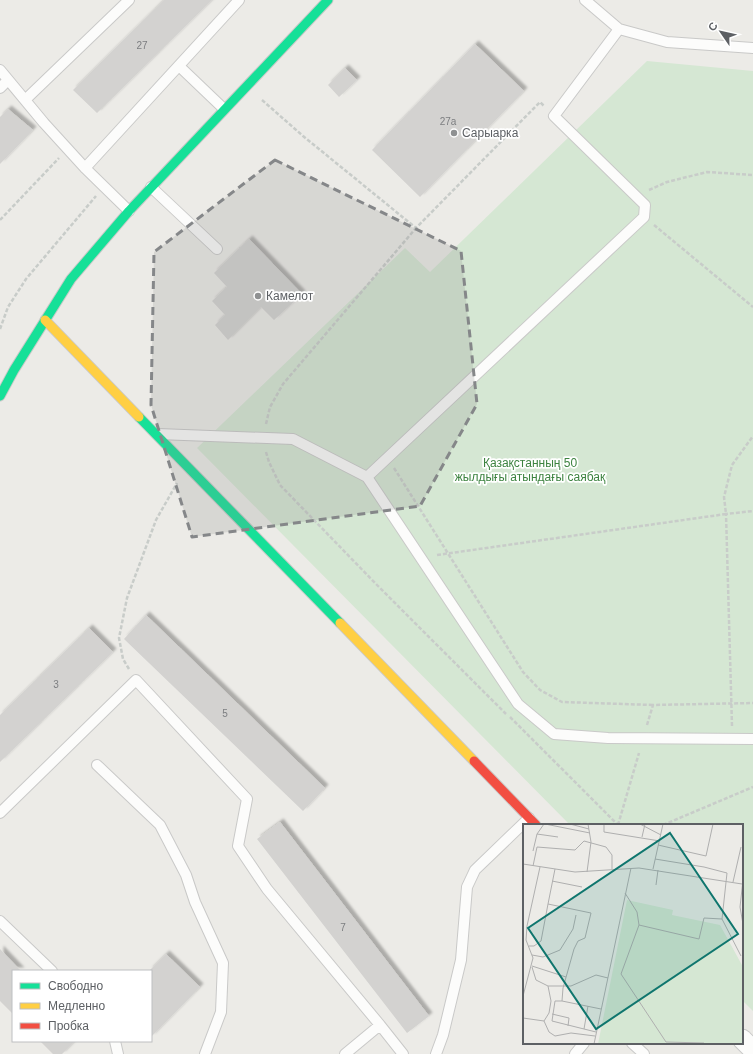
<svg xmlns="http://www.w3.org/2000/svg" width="753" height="1054" font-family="Arial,sans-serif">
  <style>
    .green { fill: #d5e7d3 }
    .building { fill: #d3d2d0; filter: url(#shadow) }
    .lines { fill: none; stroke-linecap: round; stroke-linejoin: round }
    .lane-casing { stroke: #c9c9c8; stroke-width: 12 }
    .street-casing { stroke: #c9c9c8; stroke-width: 21 }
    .fast-casing { stroke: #c9c9c8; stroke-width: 11 }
    .slow-casing { stroke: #c9c9c8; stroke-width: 11 }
    .jam-casing { stroke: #c9c9c8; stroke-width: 11 }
    .path { stroke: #c8ccc9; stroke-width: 2.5; stroke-dasharray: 4 2; stroke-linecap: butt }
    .lane { stroke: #fcfcfb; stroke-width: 10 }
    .street { stroke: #fcfcfb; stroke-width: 19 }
    .fast { stroke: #16e098; stroke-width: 9 }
    .slow { stroke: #ffcf43; stroke-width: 9 }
    .jam { stroke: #f24e42; stroke-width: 9 }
    .marked { fill: #858789; fill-opacity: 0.2; stroke: #858789; stroke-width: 3; stroke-dasharray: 8 5; stroke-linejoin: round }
    .poi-dot { fill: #8f9192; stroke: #fff; stroke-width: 1.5 }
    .labels { text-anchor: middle; stroke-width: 3.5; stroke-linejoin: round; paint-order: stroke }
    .number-label { font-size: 10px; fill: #7c7e80 }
    .poi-label { font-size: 12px; fill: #5d6064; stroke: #fff; text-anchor: start }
    .park-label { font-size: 12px; fill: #3d8340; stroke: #fff }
    .inset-road { fill: none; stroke: #afafaf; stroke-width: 1 }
    .view { fill: #0f766e; fill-opacity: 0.15; stroke: #0f766e; stroke-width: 2 }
    .inset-edge { fill: none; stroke: #5d6064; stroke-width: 2 }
  </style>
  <defs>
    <filter id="shadow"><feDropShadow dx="3.5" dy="-3.5" stdDeviation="1" flood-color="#0004"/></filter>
  </defs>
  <rect width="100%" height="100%" fill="#ecebe7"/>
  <path class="green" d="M647 61 753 71V1011L742 1000V825H570L197 448 405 248 430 272Z"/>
  <path class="building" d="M164 0H212L97 113 73 90Z
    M475 44 524 91 420 197 372 150Z
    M345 68 357 80 339 97 328 85Z
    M8 109 33 130 0 164V117Z
    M249 239 302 294 274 320 261 307 228 340 215 325 225 315 212 301 227 287 214 273Z
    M146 615 325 788 303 811 124 639Z
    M89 628 113 652 0 762V715Z
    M280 822 429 1016 407 1033 257 839Z
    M0 949 21 971H13V1014L0 1001Z
    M166 954 200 987 151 1037V971H149Z
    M40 1041H75L62 1054H53Z"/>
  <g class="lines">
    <g class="lane-casing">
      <path id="lane" d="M585 0 619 29 667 42 753 48
        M179 66 224 109
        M0 70 44 123 85 168 129 211
        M0 88 8 80
        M25 100 129 0
        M85 168 239 0
        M151 187 217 249
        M158 434 293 439 367 477 518 704 554 734 608 738 753 739
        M367 477 644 217 645 205 554 116 619 29
        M97 765 160 825 186 875 195 902 223 963 221 1012 205 1054
        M0 813 136 680 247 799 238 846 267 889 380 1025 403 1054
        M0 921 52 971
        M115 1041 118 1054
        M632 1043 644 1054
        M345 1054 380 1025
        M436 1054 443 1035 461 960 467 887 475 870 529 818
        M575 1054 584 1043"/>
    </g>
    <g class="street-casing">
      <path id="street" d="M742 1039 753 1050"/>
    </g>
    <g class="fast-casing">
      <path id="fast" d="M0 396 14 370 71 279 129 211 328 0
        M139 417 340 623"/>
    </g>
    <g class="slow-casing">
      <path id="slow" d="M45 320 139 417
        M340 623 474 761"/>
    </g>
    <g class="jam-casing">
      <path id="jam" d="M474 761 536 825"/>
    </g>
    <path class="path" d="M262 100 303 136 416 228 540 102 544 106
      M649 190 667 182 707 172 753 175
      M0 220 59 158
      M654 225 753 307
      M0 329 8 307 26 279 96 196
      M266 424 270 407 283 384 416 228
      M266 452 269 462 280 485 377 585 506 714
      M394 468 523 672 540 690 562 702 653 705
      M437 555 726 514 724 497 732 465 753 436
      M129 669 123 659 119 638 127 598 156 520 177 483
      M510 717 618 825
      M647 725 653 705 753 703
      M732 726 726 514 753 511
      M618 825 639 753
      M663 825 753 787"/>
    <use href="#lane" class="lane"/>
    <use href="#street" class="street"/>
    <use href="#fast" class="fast"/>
    <use href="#slow" class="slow"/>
    <use href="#jam" class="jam"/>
  </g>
  <path class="marked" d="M275 160 461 251 477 404 420 506 192 537 151 405 154 252Z"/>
  <g class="poi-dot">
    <circle cx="454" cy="133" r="4"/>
    <circle cx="258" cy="296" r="4"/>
  </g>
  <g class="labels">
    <g class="number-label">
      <text x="142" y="49">27</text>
      <text x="448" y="125">27а</text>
      <text x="56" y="688">3</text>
      <text x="225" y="717">5</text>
      <text x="343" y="931">7</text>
    </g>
    <g class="poi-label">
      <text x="462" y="137">Сарыарка</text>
      <text x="266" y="300">Камелот</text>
    </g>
    <g class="park-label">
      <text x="530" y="467">Қазақстанның 50<tspan x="530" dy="14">жылдығы атындағы саябақ</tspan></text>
    </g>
  </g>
  <g transform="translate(523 824)">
    <rect width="220" height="220" fill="#ecebe7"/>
    <path d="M104 76 150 86 149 91 197 101 220 143V220H75Z" fill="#d5e7d3"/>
    <path class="inset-road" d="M22 0 67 9M47 0 66 5M81 0V8L137 17M117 0 138 11M14 10 35 13M119 13 122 0M135 21 183 32 190 0M10 27 14 10 21 0M132 35 181 43 204 49 199 95 218 132M0 40 52 48 116 44 219 60M10 42 14 23 52 26 61 17 83 23 89 31V45M130 45 140 0M64 48 68 18 65 0M220 56 217 83 220 100M29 57 59 63M210 58 218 23M133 61 135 46M102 69 114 88 116 101 98 150 143 218 181 219M25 80 32 45M116 101 176 115 181 94 199 95M6 122H11L18 117 25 80 68 89 62 114 55 117 51 125 40 164 39 177 78 185M9 131 20 133 37 126 50 105 53 91M9 142 43 153M9 143 13 156 25 162H48L73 151 85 154M0 172 10 134 3 116 4 102 17 43M39 177H32L29 197 73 208M29 190 46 194 45 202M0 194 21 197M21 197 26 208 32 212 48 209 72 212M21 197 26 189 28 177 25 162M61 205 65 182M71 220 108 44"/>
    <path class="view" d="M147 9 215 110 73 205 5 104Z"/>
    <rect width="220" height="220" class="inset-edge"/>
  </g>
  <rect x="12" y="970" width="140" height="72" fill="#ffffff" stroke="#bebfc1"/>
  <rect x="20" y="983" width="20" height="6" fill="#16e098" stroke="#bebfc1"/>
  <text x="48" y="990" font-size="12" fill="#5d6064">Свободно</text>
  <rect x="20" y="1003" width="20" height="6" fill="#ffcf43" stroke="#bebfc1"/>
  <text x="48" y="1010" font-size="12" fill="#5d6064">Медленно</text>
  <rect x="20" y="1023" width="20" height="6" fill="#f24e42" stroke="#bebfc1"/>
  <text x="48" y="1030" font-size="12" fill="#5d6064">Пробка</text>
  <g transform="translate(721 32) rotate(304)" stroke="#ffffff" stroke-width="3" paint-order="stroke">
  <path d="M0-3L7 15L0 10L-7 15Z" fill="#5d6064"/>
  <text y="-6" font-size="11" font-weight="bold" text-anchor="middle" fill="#5d6064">С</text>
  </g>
</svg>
